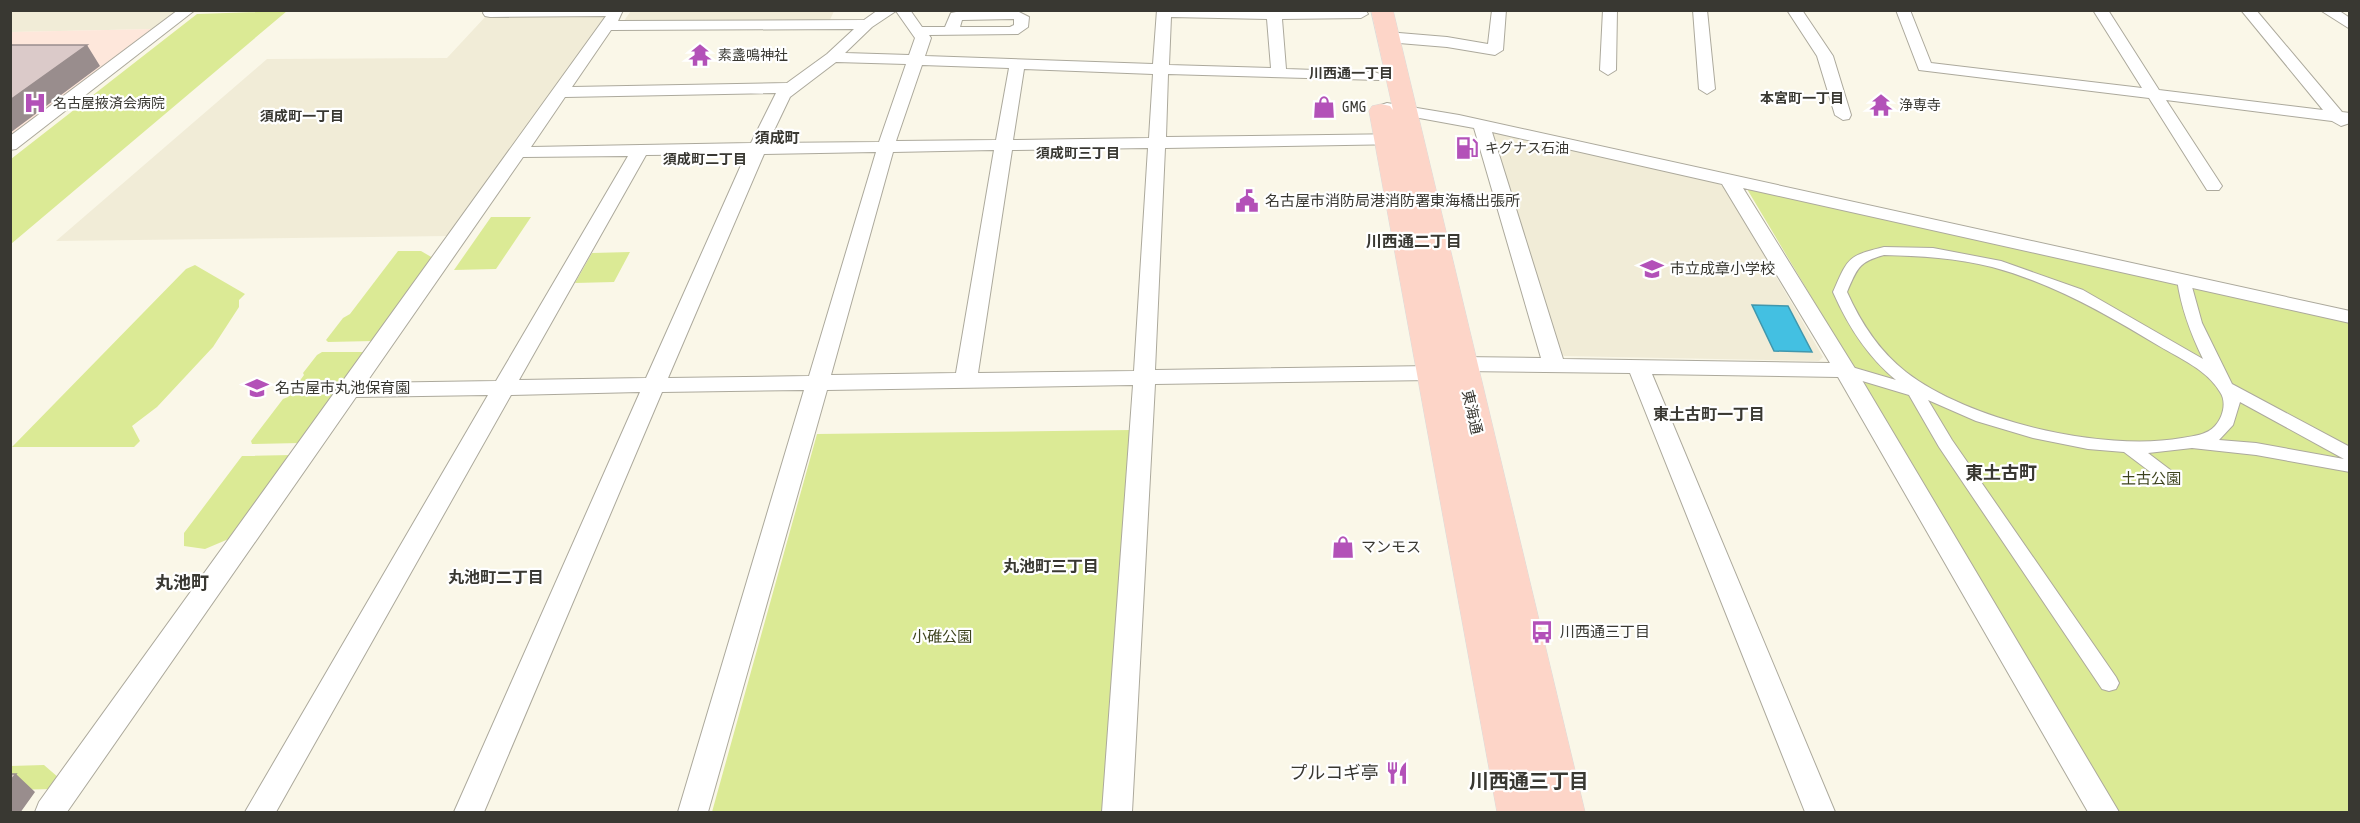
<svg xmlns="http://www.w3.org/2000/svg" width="2360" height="823" font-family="'Asap Condensed','Noto Sans JP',sans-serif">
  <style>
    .built { fill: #f1ecd7 }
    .medical { fill: #fee7db }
    .green { fill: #dbea95 }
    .water { fill: #43c0e2; stroke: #4097ad; stroke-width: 1.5 }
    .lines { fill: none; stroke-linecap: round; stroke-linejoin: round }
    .pedestrian-casing { stroke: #aca99c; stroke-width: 2 }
    .minor-casing { stroke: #aca99c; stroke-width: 2 }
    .primary-casing { stroke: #dbdbda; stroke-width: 1 }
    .pedestrian { fill: #fff; fill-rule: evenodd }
    .minor { fill: #fff; fill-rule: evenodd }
    .primary { fill: #fdd5c8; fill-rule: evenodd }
    .shaded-wall { fill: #998d8d }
    .building { fill: #dbcac9; stroke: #998d8d; stroke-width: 1.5 }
    .labels { text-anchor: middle; stroke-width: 4.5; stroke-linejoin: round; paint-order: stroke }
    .far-poi-label { font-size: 14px; fill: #393832; stroke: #fff; text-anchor: start }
    .far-neighbourhood-label { font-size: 14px; font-weight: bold; fill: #393832; stroke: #fff }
    .far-quarter-label { font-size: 15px; font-weight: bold; fill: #393832; stroke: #fff }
    .poi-label { font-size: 15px; fill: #393832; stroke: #fff; text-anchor: start }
    .street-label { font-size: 15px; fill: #393832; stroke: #fff }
    .park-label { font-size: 15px; fill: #3d431d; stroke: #fff }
    .neighbourhood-label { font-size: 16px; font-weight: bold; fill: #393832; stroke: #fff }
    .quarter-label { font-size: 18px; font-weight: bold; fill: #393832; stroke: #fff }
    .near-poi-label { font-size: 18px; fill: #393832; stroke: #fff; text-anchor: end }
    .near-neighbourhood-label { font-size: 20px; font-weight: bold; fill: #393832; stroke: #fff }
  </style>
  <rect width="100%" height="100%" fill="#faf7e8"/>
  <path class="built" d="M10 11H180L154 29 11 32Z
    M631 11H834L829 22H623Z
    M603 15 607 18 449 236 56 241 267 59 447 58 486 16Z
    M1494 133 1715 182 1724 187 1823 357 1819 361 1564 356 1557 352 1489 135Z"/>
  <path class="medical" d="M154 29 11 141V32Z"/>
  <path class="green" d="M287 11 11 244V159L197 14Z
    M1747 189 2169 280 2349 322V812H2109L2019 645Z
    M491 217H531L496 269 454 270Z
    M398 251H421L433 258 373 341 328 342 326 340 343 318 350 314Z
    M630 252 614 282 575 283 592 253Z
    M195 265 245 294 239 300V307L213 347 157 407 132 426 140 441 134 447H12L186 269Z
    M322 352H366L300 443 252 444 251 441 283 399 288 397 304 375 303 373 317 355Z
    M1131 430 1104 812H712L817 434Z
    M292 455 231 538 205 549 184 546V533L242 456Z
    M44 765 59 778 52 789 11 790 10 766Z"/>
  <path class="water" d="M1752 305 1788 306 1812 352 1774 351Z"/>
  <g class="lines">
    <g class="pedestrian-casing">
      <path id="pedestrian" d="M1884 247 1933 248 2001 261 2083 290 2203 359C2190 332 2181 308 2177 279L2184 275 2189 276 2202 323 2232 384 2350 447V472L2256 455 2192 448 2148 453 2177 475 2180 479 2177 483H2165L2124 452 2088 449 2033 438 1976 421 1928 400 1952 440 2116 677 2119 683 2116 689 2109 691 2102 689 1939 447 1909 395 1839 374 1837 370 1845 365 1896 380C1867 356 1848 326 1833 292 1848 258 1847 256 1884 247ZM1884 255C1921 256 1956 258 1992 267 2052 283 2106 314 2159 346 2181 359 2207 370 2220 392 2227 402 2223 417 2215 426 2207 435 2193 436 2182 438 2103 452 1969 421 1906 372 1879 351 1861 323 1847 292 1857 269 1858 262 1884 255ZM2240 402 2344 459 2256 443 2219 440 2233 425Z"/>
    </g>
    <g class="minor-casing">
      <path id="minor" d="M178 10H195L16 149 10 150V136Z
        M484 10H623L618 21 864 20 878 10H910L922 27H945L951 13 956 12 1017 11 1029 17 1028 27 1018 34 929 35 931 38 925 56 1153 64 1157 10 1366 11 1368 14 1361 18 1282 19 1286 69 1374 72 1380 74 1382 77 1380 80 1168 74 1166 137 1405 134 1411 135 1414 139 1411 143 1405 144 1165 148 1155 370 1432 366 1440 368 1443 373 1440 378 1432 380 1155 384 1132 812H1102L1133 385 827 390 708 812H678L804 390 662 392 484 812H454L640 392 511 395 276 812H245L488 395 356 397 67 812H35L39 802 606 16 490 17 485 16 483 13ZM896 11 915 38 909 55 845 53 872 27ZM1171 17 1267 19 1271 68 1169 65ZM1014 19V25L1010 27H960L962 20ZM854 29 827 54 787 83 572 87 611 30ZM836 62 906 64 879 142 768 143 790 97ZM922 65 1009 68 996 140 896 141ZM1024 69 1153 74 1149 138 1013 140ZM776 93 751 143 531 147 565 97ZM1148 148 1134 371 978 373 1012 150ZM994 150 956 373 831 375 893 152ZM876 152 809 376 668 378 764 154ZM746 154 646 378 519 380 646 155ZM628 156 496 381 366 383 523 157Z
        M1492 10H1506L1503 50 1495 55 1447 47 1387 42 1379 37 1387 32 1447 37 1488 44Z
        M1603 10H1617L1616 70 1608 75 1600 70Z
        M1693 10H1707L1715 89 1707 94 1699 89Z
        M1787 10H1802L1833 56 1851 115 1849 119 1843 120 1835 115 1817 56Z
        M1896 10H1910L1931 63 2142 88 2093 10H2108L2159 90 2323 110 2241 10H2256L2342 112 2350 113V123L2341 126 2332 121 2166 100 2222 186 2219 190H2207L2149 98 1919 70Z
        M2320 10H2338L2350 18V29Z
        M1387 103 1459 115 2350 311V323L1743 188 1856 370 2119 812H2088L1838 377 1652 374 1835 812H1805L1630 373 1461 371 1453 369 1450 364 1453 359 1461 357 1541 358 1474 128 1381 111 1379 108 1381 105ZM1492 132 1722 184 1830 363 1563 359Z"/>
    </g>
    <g class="primary-casing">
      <path id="primary" d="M1371 10H1393L1585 812H1497L1369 111 1372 106 1381 104 1390 106 1393 110Z"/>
    </g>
    <use href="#pedestrian" class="pedestrian"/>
    <use href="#minor" class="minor"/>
    <use href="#primary" class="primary"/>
  </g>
  <path class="shaded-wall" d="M87 45 100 66 10 133V100Z
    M16 774 35 792 20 813H10V781Z"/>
  <path class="building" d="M10 45H87L10 100Z
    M10 774H16L10 781Z"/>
  <defs>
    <g id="temple-bare" transform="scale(1.8)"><path d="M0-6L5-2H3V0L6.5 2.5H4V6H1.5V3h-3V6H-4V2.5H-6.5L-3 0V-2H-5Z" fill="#b351b8" stroke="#fff" stroke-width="2.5" paint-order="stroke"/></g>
    <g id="hospital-bare" transform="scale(1.8)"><path d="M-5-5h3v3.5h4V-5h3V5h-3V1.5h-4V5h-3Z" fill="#b351b8" stroke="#fff" stroke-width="2.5" paint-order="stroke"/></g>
    <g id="shop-bare" transform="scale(1.8)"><path d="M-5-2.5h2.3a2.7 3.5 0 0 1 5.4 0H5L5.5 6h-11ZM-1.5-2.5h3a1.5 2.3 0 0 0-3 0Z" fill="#b351b8" stroke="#fff" stroke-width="2.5" paint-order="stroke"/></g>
    <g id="fuel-bare" transform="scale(1.8)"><path d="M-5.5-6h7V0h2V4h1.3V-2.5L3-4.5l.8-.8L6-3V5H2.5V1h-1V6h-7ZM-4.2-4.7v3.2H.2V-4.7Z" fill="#b351b8" stroke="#fff" stroke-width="2.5" paint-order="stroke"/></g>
    <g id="civic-bare" transform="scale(1.8)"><path d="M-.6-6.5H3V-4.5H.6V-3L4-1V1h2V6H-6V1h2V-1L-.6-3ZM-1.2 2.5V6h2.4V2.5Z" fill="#b351b8" stroke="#fff" stroke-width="2.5" paint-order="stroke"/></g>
    <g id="school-bare" transform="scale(1.8)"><path d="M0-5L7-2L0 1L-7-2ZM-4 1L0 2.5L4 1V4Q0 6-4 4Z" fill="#b351b8" stroke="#fff" stroke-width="2.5" paint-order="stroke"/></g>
    <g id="bus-bare" transform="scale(1.8)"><path d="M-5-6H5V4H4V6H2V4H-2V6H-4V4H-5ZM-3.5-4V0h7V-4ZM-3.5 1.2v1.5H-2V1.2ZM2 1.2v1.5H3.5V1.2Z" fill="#b351b8" stroke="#fff" stroke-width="2.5" paint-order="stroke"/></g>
    <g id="restaurant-bare" transform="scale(1.8)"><path d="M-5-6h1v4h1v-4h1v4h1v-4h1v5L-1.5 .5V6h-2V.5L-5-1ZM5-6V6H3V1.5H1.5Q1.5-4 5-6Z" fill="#b351b8" stroke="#fff" stroke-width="2.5" paint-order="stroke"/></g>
  </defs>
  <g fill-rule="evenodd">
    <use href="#temple-bare" x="700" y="55"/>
    <use href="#hospital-bare" x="35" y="103"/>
    <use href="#temple-bare" x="1881" y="105"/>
    <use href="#shop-bare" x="1324" y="107"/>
    <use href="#fuel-bare" x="1467" y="148"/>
    <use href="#civic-bare" x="1247" y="201"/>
    <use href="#school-bare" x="1652" y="269"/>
    <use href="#school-bare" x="257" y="388"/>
    <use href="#shop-bare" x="1343" y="547"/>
    <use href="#bus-bare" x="1542" y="632"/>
    <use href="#restaurant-bare" x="1397" y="773"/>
  </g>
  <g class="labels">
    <g class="far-poi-label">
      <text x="718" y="60">素盞鳴神社</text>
      <text x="53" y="108">名古屋掖済会病院</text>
      <text x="1899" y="110">浄専寺</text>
      <text x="1342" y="112">GMG</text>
      <text x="1485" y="153">キグナス石油</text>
    </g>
    <g class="far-neighbourhood-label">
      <text x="1351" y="78">川西通一丁目</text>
      <text x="1802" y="103">本宮町一丁目</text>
      <text x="302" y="121">須成町一丁目</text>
      <text x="1078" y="158">須成町三丁目</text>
      <text x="705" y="164">須成町二丁目</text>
    </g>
    <g class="far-quarter-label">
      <text x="777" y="143">須成町</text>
    </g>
    <g class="poi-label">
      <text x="1265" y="206">名古屋市消防局港消防署東海橋出張所</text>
      <text x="1670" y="274">市立成章小学校</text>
      <text x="275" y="393">名古屋市丸池保育園</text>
      <text x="1361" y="552">マンモス</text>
      <text x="1560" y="637">川西通三丁目</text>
    </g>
    <g class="street-label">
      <text transform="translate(1472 412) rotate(77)" y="5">東海通</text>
    </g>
    <g class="park-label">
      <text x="2151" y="484">土古公園</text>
      <text x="942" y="642">小碓公園</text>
    </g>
    <g class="neighbourhood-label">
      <text x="1414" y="247">川西通二丁目</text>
      <text x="1709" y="420">東土古町一丁目</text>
      <text x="1051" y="572">丸池町三丁目</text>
      <text x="496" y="583">丸池町二丁目</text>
    </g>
    <g class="quarter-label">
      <text x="2001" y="479">東土古町</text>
      <text x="182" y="589">丸池町</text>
    </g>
    <g class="near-poi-label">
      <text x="1379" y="779">プルコギ亭</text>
    </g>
    <g class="near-neighbourhood-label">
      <text x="1529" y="788">川西通三丁目</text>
    </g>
  </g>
  <rect width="2360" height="823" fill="none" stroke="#393832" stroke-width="24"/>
</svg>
